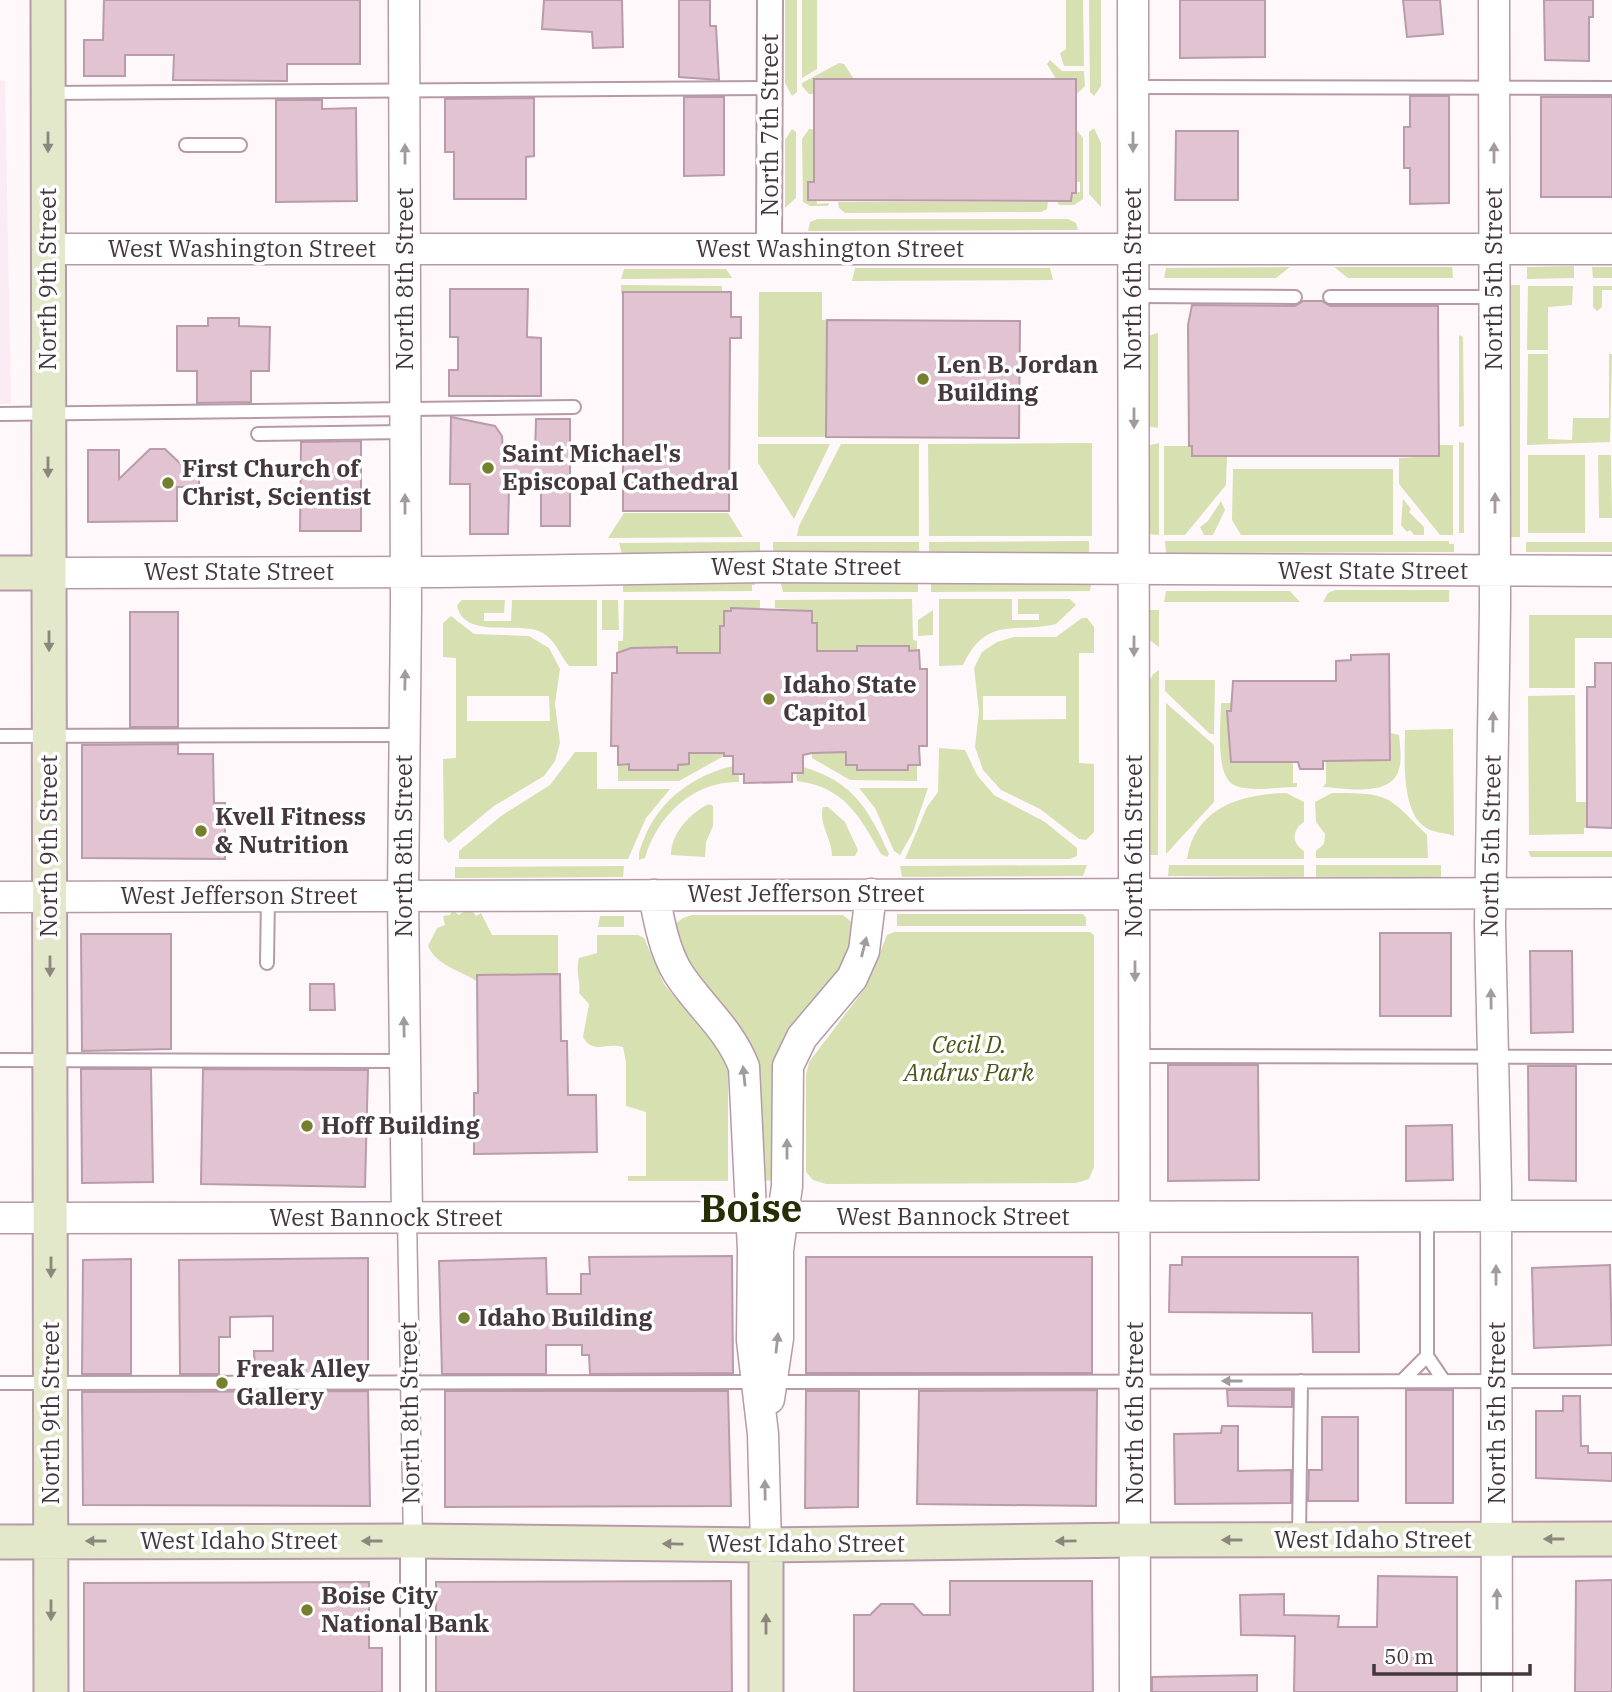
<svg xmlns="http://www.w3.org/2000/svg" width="1612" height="1692" font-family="'IBM Plex Serif',serif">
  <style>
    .built { fill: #fbebf3 }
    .green { fill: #d6e0b0; fill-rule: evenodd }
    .building { fill: #e2c3d2; stroke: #b99ba9; stroke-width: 2 }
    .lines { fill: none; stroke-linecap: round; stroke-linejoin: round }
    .service-casing { stroke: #b79aa8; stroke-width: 16 }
    .pedestrian-casing { stroke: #b79aa8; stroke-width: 21 }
    .minor-casing { stroke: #b79aa8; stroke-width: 28 }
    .tertiary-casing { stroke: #b79aa8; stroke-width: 33 }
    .secondary-casing { stroke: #b79aa8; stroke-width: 37 }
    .service { stroke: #fff; stroke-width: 12 }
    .pedestrian { stroke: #fff; stroke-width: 18 }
    .minor { stroke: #fff; stroke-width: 24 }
    .tertiary { stroke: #fff; stroke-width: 30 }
    .secondary { stroke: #e4e8ca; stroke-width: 33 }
    .oneway { fill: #8c877c }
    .oneway2 { fill: #a29b9e }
    .poi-dot { fill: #74802d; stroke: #fff; stroke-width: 2.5 }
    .labels { text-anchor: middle; stroke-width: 7; stroke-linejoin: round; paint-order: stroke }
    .street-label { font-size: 24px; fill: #44373d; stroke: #fff }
    .poi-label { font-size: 24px; font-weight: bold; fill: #44373d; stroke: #fff; text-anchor: start }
    .park-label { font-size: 24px; font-style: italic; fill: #4c5417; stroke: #fff }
    .town-label { font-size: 38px; font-weight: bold; fill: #272d04; stroke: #fff }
  </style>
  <rect width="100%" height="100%" fill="#fff8fb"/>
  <path class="built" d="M0 81H5L11 404H0Z"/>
  <path class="green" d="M785 0H797V92L792 96 785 83Z
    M802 0H817V69L802 78Z
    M1066 0H1083L1084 66H1064L1060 53 1066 49Z
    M1089 0H1101V86L1094 96 1090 92Z
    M1050 60 1062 71H1084L1085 86 1077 94 1076 79H1056L1047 64Z
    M839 63 844 64 854 79H814V94H809L802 86V83Z
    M1094 128 1101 143V207L1089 194V132Z
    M792 129 796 132V198L785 208V140Z
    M809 129H814V182L817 204 829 203 828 206H810L803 202 802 139Z
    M1076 129 1083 138V199L1074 205H1059L1057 201H1071L1072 193 1080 192V182H1076Z
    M838 202H1048L1047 209 1041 212 845 213 839 208Z
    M818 219H1068L1076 223 1078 230 808 231 810 222Z
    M1574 266V278L1527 279V267Z
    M1290 267 1276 278H1164L1166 268Z
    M1334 267H1452L1453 278H1348Z
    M1592 267H1612V278H1593Z
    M855 268H1050L1053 280 852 281Z
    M624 269H726L732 278 621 279Z
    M621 285 722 286V295L621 294Z
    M1509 285H1520V537H1509Z
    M1528 286H1573L1572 305 1548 307V350H1527Z
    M1593 286H1612V290H1602V307L1597 311 1593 307Z
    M759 292H822V320H827L826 437H758Z
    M1158 333V428L1147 426V336Z
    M1459 335 1463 337 1464 426 1459 427Z
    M1528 354H1548V439L1572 440 1573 418H1609V354H1612L1610 442 1527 445Z
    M1459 442 1464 443V533H1459Z
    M1092 443V536H929L928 444Z
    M1159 443V535L1147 534V446Z
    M758 444H830L794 519 758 463Z
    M841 444H919V536H797L799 526Z
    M1439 445H1453V535H1440L1399 484V458L1439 456Z
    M1164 446H1192L1193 456H1227L1226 485 1185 535H1164Z
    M1528 455H1585V533H1528Z
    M1598 455H1611L1612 518H1599Z
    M1233 469H1393V535H1241L1232 520Z
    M1403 499 1411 509 1409 512 1424 527V535H1414L1410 530 1407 532 1401 525Z
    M1221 501 1225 510 1213 535H1204L1200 527 1208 521Z
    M624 513H728L743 537 608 538Z
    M1089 541V553H929V542Z
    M1165 541H1449V544H1454V552L1166 553Z
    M760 542V553L622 554 619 543Z
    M773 542H919V553L773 554Z
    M1526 542H1612V552H1526Z
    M780 580H918V592H783Z
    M931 580H1011L1091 585 1090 591 931 592Z
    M689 581H755V585H752V591L623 592V585Z
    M1335 590H1449V602H1323L1328 593Z
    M1166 591H1290L1300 602H1164Z
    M912 599 913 640 917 641V650H909L908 646H857V651H846V663L817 656V624L812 623V611L775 608V600Z
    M939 599H1012V620H1039V614H1018V599H1070L1076 605 1056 624C1013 634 987 615 963 665L939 666Z
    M462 600H505L504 613H484V621H511L512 600H597V666H569C559 654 556 640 541 632 517 621 463 640 457 605Z
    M602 600H618L619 630H602Z
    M624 600H760V608H732L731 611H724V626H720V655L689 664V653H677L676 647 630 648 629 652H618V641H623Z
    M933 610V635L918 636V620Z
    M1148 610H1159V647L1148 639Z
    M1529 615H1612V638H1575V688H1529Z
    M451 616 474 634 529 636 549 648 560 669 555 704 560 743 555 761 544 776 494 806 449 843 444 838 443 759 456 758V658L443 657V623ZM549 696 550 721H467V696Z
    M1082 618H1087L1094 627V653H1079V763L1094 764V832L1086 840 1079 839 1040 809 1001 790 983 770 975 747 979 711 974 668 982 652 997 642 1014 637H1056ZM983 696H1066V719L983 720Z
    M1159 670 1158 855H1148V684L1153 674Z
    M1165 680H1215L1214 734H1210L1165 691Z
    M1575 695 1576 802H1595V828H1584V834L1529 835 1528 696Z
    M1166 703 1214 745V802L1166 854Z
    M1221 703H1231V711L1227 712 1231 762H1293V783H1297V787C1279 787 1253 792 1236 786 1214 778 1221 724 1221 703Z
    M1453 729 1454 836C1447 833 1440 833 1433 831 1399 821 1405 756 1405 730Z
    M1391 733 1399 735C1400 746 1402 759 1399 769 1392 798 1344 788 1323 787L1326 783V761L1389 760Z
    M939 748 965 750 977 775 994 795 1045 822 1077 848V856L1070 859H905L927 807 938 792Z
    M575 752H597V789H670L646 818 628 859H459V851L501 816 550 785Z
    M846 752V765H857L858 770H908V765H917V781L850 780 812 758V753Z
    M689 753H724V756L679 781H618V765L629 764V770H677L678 765 689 764Z
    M733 766V774H739V782C693 781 657 816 645 858L639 860C638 851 643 842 646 834 662 798 695 775 733 766Z
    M803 767C853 781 869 810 889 854L887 857 881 854C859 815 844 787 797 781L796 773H802Z
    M859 788H928L913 832 900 855 894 851 875 808Z
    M1286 793 1304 802V822C1292 830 1291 843 1304 851V859H1187C1195 808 1240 794 1286 793Z
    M1332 793C1390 793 1387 795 1427 835L1428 858H1316V851L1324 844 1325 834 1316 822 1315 802Z
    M709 804 713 806V826L706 842 705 857 671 855C671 833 690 813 709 804Z
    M823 807H828L845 822 858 850 855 856H832C832 839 818 823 823 807Z
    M1528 851H1612V857H1531Z
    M1087 865 1083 876 902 877 900 866Z
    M1169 865H1304V877L1168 876Z
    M1316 865H1441V877H1316Z
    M624 866 623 877 455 878V867Z
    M452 910 459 915 466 910 473 911 476 916 481 913 492 935H558V974L478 975 476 981C458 969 437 966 428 946L437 928 445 925 443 916 450 915Z
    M897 914H1083L1086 918V926H897Z
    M843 915 854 924 856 945 813 1011 773 1180 763 1181 756 1073 688 973 675 924 683 918 692 915Z
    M600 916H624V927H598Z
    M894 932H1090L1094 935V1167L1089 1179 1076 1183 826 1184 813 1180 806 1172V1075L809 1062 866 987 887 935Z
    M597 935H638L644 938 664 984 717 1047 728 1066V1181H628V1176H646V1112L626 1106V1062L623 1047C606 1042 593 1055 583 1037L589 1004 579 993C581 979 575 974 579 958L597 953Z"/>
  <path class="building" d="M104 0H360V64H287V81L173 80 174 55H125V76H84V40H103Z
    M544 0H622L623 47 593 48 592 32 542 29Z
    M679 0H710V26H716L719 80 679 77Z
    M1180 0H1265V57L1180 58Z
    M1403 0H1440L1443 34 1407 37Z
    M1544 0H1593V17H1589V61L1545 60Z
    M814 79H1076V193H1072L1071 201 808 200V182H814Z
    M1410 96H1449V203L1410 204V168H1404V127H1410Z
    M684 97H724V175L684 176Z
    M1541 97H1612V197H1541Z
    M534 98V156L526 157V199H454V152H445V99Z
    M276 100H322V109L356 108 357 201 276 202Z
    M1176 131H1238V200H1175Z
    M450 289H528L527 337 541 338V396H449V370H458V337H450Z
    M623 292H731V317H741V338H730L729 511H623Z
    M1303 301H1322L1330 306H1438L1439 456H1192V446H1189L1188 325 1192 305 1295 306Z
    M208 318H239V326L270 327 269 371H251V402L197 403V371H177V326H208Z
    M827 320 1020 321 1019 438 826 437Z
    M451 417 495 426 502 436 503 453H535L536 419H570V526H541V486L509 487 508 534H470V484H450Z
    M361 441V531H300L301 442Z
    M150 449H165L185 468H199V487H177V521L88 522V450H119V479Z
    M731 608 812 611V623H817V651H857V646H909V651L919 650 920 669H927V746H919L920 765H908V770H857V765H846V752L812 753 803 755V773H792V782L744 783V774H733V756H724V753H689V764L678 765V770H629V764L618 765V746H611L612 673H617V653L631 648 677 647V653H720V626H724V611H731Z
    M130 612H178V727H130Z
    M1389 654 1390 760 1323 761V769H1300L1298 762H1231L1227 711H1231L1233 681H1336V661L1351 660V655Z
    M1595 663H1612V828L1587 827V687H1595Z
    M178 744V754H213L214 803H225V859L82 858V745Z
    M1380 933H1451V1016H1380Z
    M81 934H171V1049L82 1051Z
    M1530 951H1572L1573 1032 1531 1033Z
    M560 974 561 1041H567L568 1095H596L597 1152 474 1154V1093H478L477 975Z
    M310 984H334L335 1010H310Z
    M1168 1065H1258L1259 1180 1168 1181Z
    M1528 1066H1576V1181L1529 1180Z
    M81 1069H151L153 1182 82 1183Z
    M203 1069 368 1070 365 1187 201 1184Z
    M1452 1125 1453 1180 1406 1181V1126Z
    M732 1256 733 1373 590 1374 589 1355H582V1345H546V1374H442L439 1261 546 1258 547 1294H581V1274H590L589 1257Z
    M806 1257H1092V1373H806Z
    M1182 1257H1358L1359 1352H1313L1312 1313 1169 1312 1170 1265H1182Z
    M368 1258V1374H255L254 1351H273V1316L230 1317V1337H219V1374H180L179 1260Z
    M131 1259V1374H82L83 1260Z
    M1610 1265 1612 1345 1534 1348 1532 1268Z
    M1097 1390 1096 1506 917 1504 919 1391Z
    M1227 1390H1292V1407L1228 1406Z
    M1406 1390H1453V1503H1406Z
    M368 1391 370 1506 83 1505 82 1392Z
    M445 1391H728L731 1506 445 1507Z
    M806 1391H859L858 1507 805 1508Z
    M1563 1396H1580L1581 1446H1588V1453H1612V1481L1536 1478V1411H1563Z
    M1322 1417H1358V1501H1308L1309 1470H1322Z
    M1222 1426H1238V1471L1291 1470V1503L1175 1504 1174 1434 1221 1433Z
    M1378 1576 1457 1577V1692H1294L1295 1636 1241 1635 1240 1595 1284 1594V1615L1339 1616 1338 1627H1377Z
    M1612 1580V1692H1575L1576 1581Z
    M731 1581 732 1692H436V1582Z
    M950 1581H1092L1093 1692H854V1615H870L881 1604H913L923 1615H950Z
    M369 1582V1648H382V1692H84V1583Z
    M1257 1675V1692H1152V1677Z"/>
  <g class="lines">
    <g class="service-casing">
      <path id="service" d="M1133 87 1612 88
        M48 93 770 88
        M186 145H240
        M1134 296 1295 297
        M1330 297H1494
        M0 414 574 407
        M258 434 405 432
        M0 736 404 735
        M267 963 268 896
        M1135 1056 1612 1057
        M0 1060 405 1061
        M1427 1356 1444 1381
        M1402 1381 1427 1356V1217
        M0 1383 1612 1381
        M1299 1538 1301 1381"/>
    </g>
    <g class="pedestrian-casing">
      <path id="pedestrian" d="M407 1218 413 1541"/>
    </g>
    <g class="minor-casing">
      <path id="minor" d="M769 249 770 0
        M413 1541V1692"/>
    </g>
    <g class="tertiary-casing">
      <path id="tertiary" d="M404 0 406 607 403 895 407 1218
        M1133 0 1135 1692
        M1494 0 1495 607 1490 925 1496 1187 1497 1692
        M47 249H1612
        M49 573 439 572 767 567 1612 571
        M654 895C659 921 664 950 678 973 700 1007 729 1028 744 1067L753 1250 752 1340 763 1434 766 1545
        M0 897 1612 893
        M0 1218 1612 1216
        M769 1399 778 1338V1250L787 1186 788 1066 802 1037 852 978 864 951 871 894"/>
    </g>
    <g class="secondary-casing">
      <path id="secondary" d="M48 0 51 1692
        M0 573H49
        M0 1542 413 1541 766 1545 1135 1540 1612 1539
        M766 1545V1692"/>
    </g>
    <use href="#service" class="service"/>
    <use href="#pedestrian" class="pedestrian"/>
    <use href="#minor" class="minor"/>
    <use href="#tertiary" class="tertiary"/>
    <use href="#secondary" class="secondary"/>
  </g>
  <defs><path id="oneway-solid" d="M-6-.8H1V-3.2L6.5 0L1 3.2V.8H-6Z" transform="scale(1.75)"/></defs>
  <g class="oneway">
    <use href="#oneway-solid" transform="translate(48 142) rotate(90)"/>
    <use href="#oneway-solid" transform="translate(48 467) rotate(90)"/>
    <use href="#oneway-solid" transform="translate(49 641) rotate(90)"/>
    <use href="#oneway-solid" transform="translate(50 966) rotate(90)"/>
    <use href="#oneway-solid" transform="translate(51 1267) rotate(90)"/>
    <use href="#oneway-solid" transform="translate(1554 1539) rotate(180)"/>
    <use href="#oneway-solid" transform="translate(1232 1540) rotate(-180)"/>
    <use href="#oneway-solid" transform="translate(96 1541) rotate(180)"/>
    <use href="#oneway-solid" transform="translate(372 1541) rotate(180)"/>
    <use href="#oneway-solid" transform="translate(1066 1541) rotate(179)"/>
    <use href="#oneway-solid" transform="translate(673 1544) rotate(-179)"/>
    <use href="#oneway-solid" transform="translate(51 1610) rotate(90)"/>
    <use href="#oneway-solid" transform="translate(766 1624) rotate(-90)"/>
  </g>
  <g class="oneway2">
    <use href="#oneway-solid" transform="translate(1133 142) rotate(90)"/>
    <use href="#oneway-solid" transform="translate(1494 153) rotate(-90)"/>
    <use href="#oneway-solid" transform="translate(405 154) rotate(-90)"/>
    <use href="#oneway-solid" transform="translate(1134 418) rotate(90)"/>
    <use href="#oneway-solid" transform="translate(1495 503) rotate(-90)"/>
    <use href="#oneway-solid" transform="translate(405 504) rotate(-90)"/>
    <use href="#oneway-solid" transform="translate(1134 646) rotate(90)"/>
    <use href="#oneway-solid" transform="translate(405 680) rotate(-89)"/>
    <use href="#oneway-solid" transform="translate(1493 722) rotate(-89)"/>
    <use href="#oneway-solid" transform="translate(864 947) rotate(-76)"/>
    <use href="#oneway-solid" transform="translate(1135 971) rotate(90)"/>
    <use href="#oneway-solid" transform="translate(1491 999) rotate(-91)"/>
    <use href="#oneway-solid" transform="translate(404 1027) rotate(-91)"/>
    <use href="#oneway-solid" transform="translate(744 1076) rotate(-96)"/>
    <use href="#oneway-solid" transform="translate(787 1149) rotate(-90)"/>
    <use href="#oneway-solid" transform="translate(1496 1275) rotate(-90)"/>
    <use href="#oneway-solid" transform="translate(777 1343) rotate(-84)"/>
    <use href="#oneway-solid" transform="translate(1232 1381) rotate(-180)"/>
    <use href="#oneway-solid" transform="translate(765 1490) rotate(-91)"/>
    <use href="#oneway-solid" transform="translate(1497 1599) rotate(-90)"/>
  </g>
  <g class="poi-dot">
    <circle cx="923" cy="379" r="7"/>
    <circle cx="488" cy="468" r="7"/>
    <circle cx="168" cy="483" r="7"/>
    <circle cx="769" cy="699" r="7"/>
    <circle cx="201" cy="831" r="7"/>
    <circle cx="307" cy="1126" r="7"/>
    <circle cx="464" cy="1318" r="7"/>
    <circle cx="222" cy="1383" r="7"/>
    <circle cx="307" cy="1610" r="7"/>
  </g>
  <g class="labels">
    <g class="street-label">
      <text transform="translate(770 125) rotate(-90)" y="8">North 7th Street</text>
      <text x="242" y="257">West Washington Street</text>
      <text x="830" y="257">West Washington Street</text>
      <text transform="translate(48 279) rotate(-90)" y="8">North 9th Street</text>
      <text transform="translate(405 279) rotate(-90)" y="8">North 8th Street</text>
      <text transform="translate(1133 279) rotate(-90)" y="8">North 6th Street</text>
      <text transform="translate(1494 279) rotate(-90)" y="8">North 5th Street</text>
      <text x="806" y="575">West State Street</text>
      <text x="1373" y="579">West State Street</text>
      <text x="239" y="580">West State Street</text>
      <text transform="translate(49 846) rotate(-90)" y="8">North 9th Street</text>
      <text transform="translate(404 846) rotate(-90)" y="8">North 8th Street</text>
      <text transform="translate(1134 846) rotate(-90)" y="8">North 6th Street</text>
      <text transform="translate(1491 846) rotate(-89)" y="8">North 5th Street</text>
      <text x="806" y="902">West Jefferson Street</text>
      <text x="239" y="904">West Jefferson Street</text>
      <text x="953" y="1225">West Bannock Street</text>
      <text x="386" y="1226">West Bannock Street</text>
      <text transform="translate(51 1413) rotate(-90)" y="8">North 9th Street</text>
      <text transform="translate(410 1413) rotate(-91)" y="8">North 8th Street</text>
      <text transform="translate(1135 1413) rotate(-90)" y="8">North 6th Street</text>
      <text transform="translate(1497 1413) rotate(-90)" y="8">North 5th Street</text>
      <text x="1373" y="1548">West Idaho Street</text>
      <text x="239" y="1549">West Idaho Street</text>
      <text x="806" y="1552">West Idaho Street</text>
    </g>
    <g class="poi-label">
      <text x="937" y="373">Len B. Jordan<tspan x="937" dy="28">Building</tspan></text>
      <text x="502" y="462">Saint Michael's<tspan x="502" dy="28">Episcopal Cathedral</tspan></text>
      <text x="182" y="477">First Church of<tspan x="182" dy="28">Christ, Scientist</tspan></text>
      <text x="783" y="693">Idaho State<tspan x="783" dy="28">Capitol</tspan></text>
      <text x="215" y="825">Kvell Fitness<tspan x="215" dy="28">&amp; Nutrition</tspan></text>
      <text x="321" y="1134">Hoff Building</text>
      <text x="478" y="1326">Idaho Building</text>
      <text x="236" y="1377">Freak Alley<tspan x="236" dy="28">Gallery</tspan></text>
      <text x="321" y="1604">Boise City<tspan x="321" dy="28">National Bank</tspan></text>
    </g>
    <g class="park-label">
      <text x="969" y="1053">Cecil D.<tspan x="969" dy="28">Andrus Park</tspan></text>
    </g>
    <g class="town-label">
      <text x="751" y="1222">Boise</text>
    </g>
  </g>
  <path d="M1374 1664v10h156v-10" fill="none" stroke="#44373d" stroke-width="3.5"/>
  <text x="1384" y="1664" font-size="21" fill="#44373d" stroke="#ffffff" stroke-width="5" paint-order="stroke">50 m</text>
</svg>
